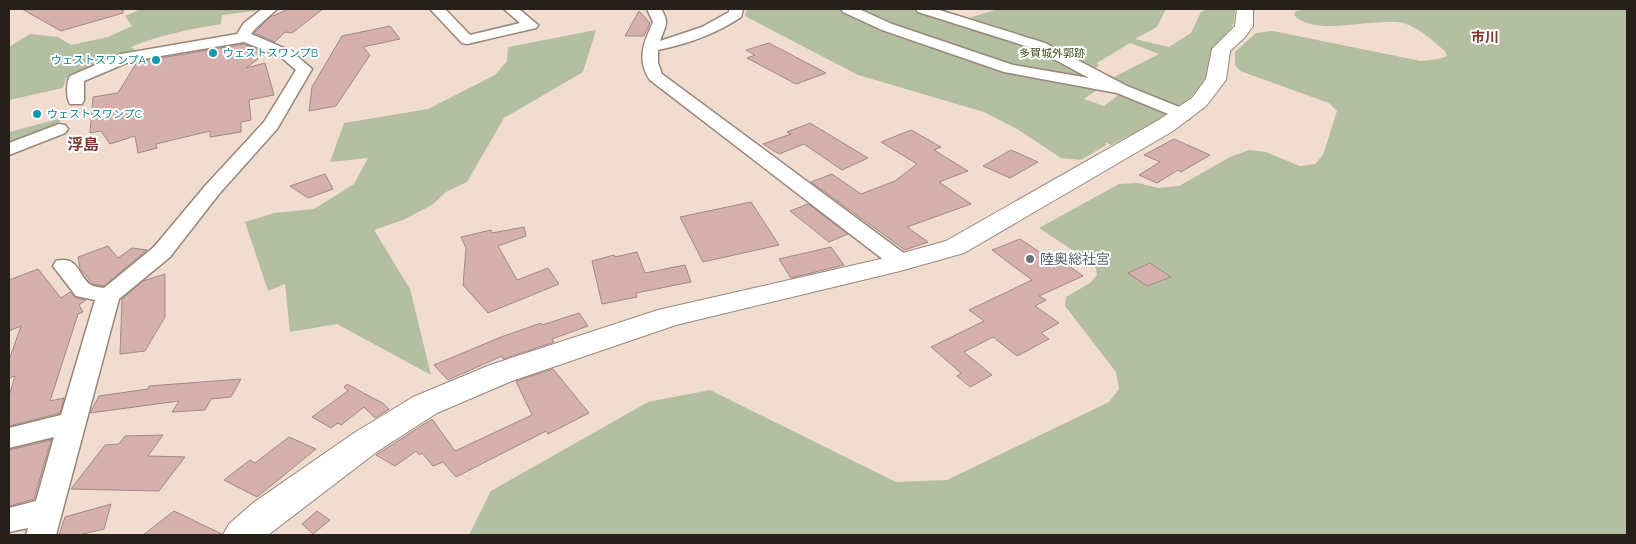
<svg xmlns="http://www.w3.org/2000/svg" width="1636" height="544" font-family="Raleway,'Noto Sans JP',sans-serif">
  <style>
    .green { fill: #b4bfa1; fill-rule: evenodd }
    .building { fill: #d6b0ad; stroke: #a08987 }
    .lines { fill: none; stroke-linecap: round; stroke-linejoin: round }
    .minor-casing { stroke: #988679; stroke-width: 3 }
    .tertiary-casing { stroke: #988679; stroke-width: 2 }
    .minor { fill: #fff; fill-rule: evenodd }
    .tertiary { fill: #fff; fill-rule: evenodd }
    .culture-dot { fill: #0f9aa8; stroke: #fff; stroke-width: 2 }
    .worship-dot { fill: #6b7280; stroke: #fff; stroke-width: 2 }
    .labels { text-anchor: middle; stroke-width: 4; stroke-linejoin: round; paint-order: stroke }
    .far-culture-label { font-size: 11px; fill: #0d838f; stroke: #fff; text-anchor: start }
    .far-park-label { font-size: 11px; fill: #404e1d; stroke: #fff }
    .far-quarter-label { font-size: 14px; font-weight: bold; fill: #7f3830; stroke: #fff }
    .worship-label { font-size: 14px; fill: #5b616d; stroke: #fff; text-anchor: start }
    .quarter-label { font-size: 16px; font-weight: bold; fill: #7f3830; stroke: #fff }
  </style>
  <rect width="100%" height="100%" fill="#f0ddcf"/>
  <path class="green" d="M141 9H258L255 11 222 15 221 24C190 29 160 35 131 47L138 52 113 58 66 78 63 88 9 100V47L30 34 58 37 71 45 108 37 132 26 125 16Z
    M747 9H838L878 27 839 9H914L953 23 998 9H1166L1157 27 1135 39 1169 47 1191 33 1201 12 1208 9H1235L1234 22 1229 32 1213 47 1208 73 1202 85 1179 110 1111 145 1105 142 1106 145 1081 160 1061 158 1017 129 984 112 858 75 745 16ZM1130 43 1159 54 1114 77 1093 69 1099 66 1097 63ZM1098 89 1121 93 1104 106 1084 99Z
    M1309 9H1627V535H469L491 491 648 402 710 390 896 482 947 480 1109 402 1119 389 1116 372 1065 306 1066 297 1090 283 1097 275 1095 265 1039 228 1119 184 1138 183 1158 188 1179 186 1230 157 1249 150 1266 152 1300 166 1315 164 1323 155 1337 111 1329 103 1240 71 1235 65V52L1256 33 1273 31 1421 61 1439 59 1447 56 1445 51C1432 41 1419 27 1403 23 1376 17 1314 38 1294 15L1296 11Z
    M596 30 583 72 504 118 467 182 446 192 432 205 403 220 374 230 410 289 431 375 337 324 290 332 285 284 268 291 245 222 274 213 314 209 354 184 368 158 330 162 344 123 428 109 495 75 507 61 508 47Z
    M62 118C52 136 27 141 9 147V132Z"/>
  <path class="building" d="M22 9H123V13L61 31Z
    M289 9H323L292 33 285 32 275 42 254 33 270 17Z
    M639 11 650 23 644 36H625Z
    M390 26 400 39 363 47 370 55 336 106 309 111 312 87 342 36Z
    M769 43 826 73 796 84 747 58 755 55 746 50Z
    M244 44 266 53 246 68 265 63 274 95 249 100 251 120 241 122V132L210 137V131L156 144 157 148 138 153 135 136 110 144 101 131 90 133 93 97 118 93 137 62Z
    M810 123 868 158 842 170 804 144 779 154 763 144 791 134 787 132Z
    M911 130 941 147 934 150 968 171 939 182 971 204 907 227 928 242 905 250 811 182 832 174 861 194 895 181 917 164 881 142Z
    M1174 139 1210 155 1181 172 1178 170 1157 183 1139 175 1160 162 1144 155Z
    M1011 150 1038 162 1010 178 983 166Z
    M325 174 333 189 308 198 290 186Z
    M751 202 779 245 703 262 680 217Z
    M808 204 848 234 829 242 790 211Z
    M524 227 526 236 498 246 517 280 548 268 559 284 488 313 463 285 466 248 461 237 491 230 492 233Z
    M1020 239 1047 257 1053 254 1083 276 1039 296 1046 300 1035 306 1059 323 1041 333 1049 339 1017 356 993 337 964 352 992 375 970 387 957 376 961 373 931 347 984 321 969 310 1032 280 992 250Z
    M108 246 118 258 132 248 147 250 104 286 93 284 80 268 78 257Z
    M831 247 844 265 791 278 779 259Z
    M637 252 645 273 685 265 691 282 636 293 637 297 602 304 592 261 614 255 615 257Z
    M1150 263 1171 277 1147 286 1128 273Z
    M38 269 61 298 70 292 76 298 86 300 79 305 83 312 78 314 50 401 64 398 60 413 9 426V396L15 376 9 378V360L21 326 9 331V280Z
    M165 274V317L145 351 120 354 122 299 143 281Z
    M579 313 588 326 552 339 554 342 503 359 502 356 448 380 434 365 501 337 541 323 542 325Z
    M553 369 589 413 548 434 546 431 456 477 443 462 433 466 422 453 419 455 416 451 395 466 376 455 432 419 455 451 532 415 516 381Z
    M241 379 231 397 211 399 205 410 172 412 179 401 90 413 99 396 148 389 149 386Z
    M347 384 384 404 389 409 375 418 364 407 341 425 338 423 331 428 312 417 348 391 344 387Z
    M163 435 148 456 185 457 159 491 71 489 105 445 119 444 125 436Z
    M289 437 316 449 257 497 224 480 250 460 255 463Z
    M51 440 34 499 9 506V450Z
    M111 504 104 529 79 535H59L65 517Z
    M174 511 222 534 221 535H143Z
    M317 511 330 520 313 534 302 524Z"/>
  <g class="lines">
    <g class="minor-casing">
      <path id="minor" d="M262 9H277L255 29 251 34 291 51 312 69 277 129 219 194 170 257 119 299 56 535H26L28 528 9 532V508L36 501 54 437 9 448V428L61 415 95 300 76 296 53 266 56 261C79 255 77 275 91 285 94 287 100 287 104 288L154 247 205 186 264 122 296 70 281 57 244 42 131 61 84 81V100L82 104H70C66 97 66 82 70 76L121 54 237 34 244 23Z
        M430 9H445L470 35 520 23 504 9H519L538 25 536 28 467 44 462 43Z
        M647 9H661C670 23 665 26 660 41L702 27 729 12V9H743L741 17C716 34 687 44 658 50V63L662 74 909 257 912 262 909 267 901 269 893 267 650 80C636 60 644 42 653 22Z
        M841 9H859L892 24 1013 65 1089 78 1035 49 918 12 916 9H936L1045 43 1127 86 1189 111 1192 115 1189 119 1183 120 1117 93 1004 72 882 30 843 12Z
        M59 124 65 125 68 129 65 133 9 155V143Z"/>
    </g>
    <g class="tertiary-casing">
      <path id="tertiary" d="M1237 9H1253V26L1245 37 1230 51 1226 80 1206 106 1173 131 964 253 900 271 676 325 512 381 437 413 378 451 268 535H223L229 524 253 503 354 433 413 397 490 365 658 310 885 258 946 241 1157 121 1192 98 1206 79 1212 49 1235 26Z"/>
    </g>
    <use href="#minor" class="minor"/>
    <use href="#tertiary" class="tertiary"/>
  </g>
  <g class="culture-dot">
    <circle cx="213" cy="53" r="5"/>
    <circle cx="156" cy="60" r="5"/>
    <circle cx="37" cy="114" r="5"/>
  </g>
  <circle class="worship-dot" cx="1030" cy="259" r="5"/>
  <g class="labels">
    <g class="far-culture-label">
      <text x="223" y="57">ウェストスワンプB</text>
      <text x="146" y="64" text-anchor="end">ウェストスワンプA</text>
      <text x="47" y="118">ウェストスワンプC</text>
    </g>
    <g class="far-park-label">
      <text x="1052" y="57">多賀城外郭跡</text>
    </g>
    <g class="far-quarter-label">
      <text x="1485" y="42">市川</text>
    </g>
    <g class="worship-label">
      <text x="1040" y="264">陸奥総社宮</text>
    </g>
    <g class="quarter-label">
      <text x="83" y="150">浮島</text>
    </g>
  </g>
  <rect width="1636" height="544" fill="none" stroke="#26201a" stroke-width="20"/>
</svg>
